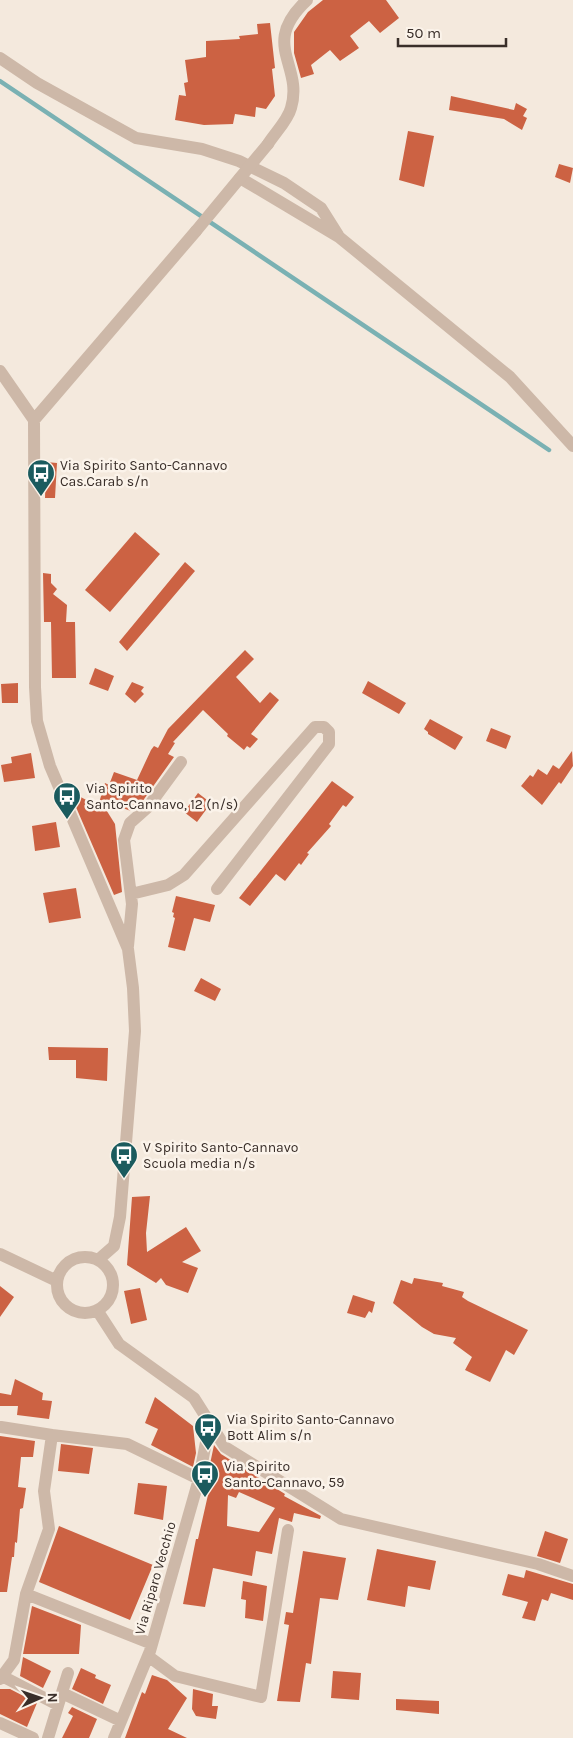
<svg xmlns="http://www.w3.org/2000/svg" width="573" height="1738" font-family="Karla,sans-serif">
  <style>
    .lines { fill: none; stroke-linecap: round; stroke-linejoin: round }
    .stream { stroke: #7ab1b3; stroke-width: 4.5 }
    .building { fill: #cc6243; fill-rule: evenodd }
    .minor { stroke: #cdb8a8; stroke-width: 12 }
    .minor-bridge { stroke: #cdb8a8; stroke-width: 12 }
    .labels { text-anchor: middle; stroke-width: 5; stroke-linejoin: round; paint-order: stroke }
    .poi-label { font-size: 14px; fill: #392e29; stroke: #fbf3ea; text-anchor: start }
    .street-label { font-size: 14px; fill: #392e29; stroke: #fbf3ea }
  </style>
  <rect width="100%" height="100%" fill="#f4e9dd"/>
  <g class="lines">
    <path class="stream" d="M0 81 549 450"/>
  </g>
  <path class="building" d="M323 0H386L399 18 380 33 369 21 350 36 359 48 340 61 330 50 311 65 314 74 301 78 294 53V32L308 12Z
    M270 23 275 68 272 69 275 96 266 109 256 107 255 117 235 114 233 124 204 125 175 120 179 95 186 96 184 83 188 82 185 60 206 57V41L240 39 239 36 258 34 257 24Z
    M451 96 514 110 516 103 527 109 523 116 527 118 522 130 504 119 449 110Z
    M408 131 434 136 424 187 399 180Z
    M559 164 573 168 570 183 555 177Z
    M46 462 57 463 55 498H45Z
    M135 532 160 554 110 612 85 590Z
    M185 562 195 571 127 651 119 642Z
    M43 573 51 574V583L57 589 53 594 67 605 66 622H75L76 678H52L51 622H44Z
    M245 650 254 659 236 677 260 703 270 692 279 700 251 734 258 739 250 748 247 746 244 750 227 736 228 734 203 710 173 742 175 743 168 754 174 757 142 802 131 811 100 800 115 824 122 892 114 895 69 791 98 806 105 783 109 785 114 772 137 780 151 750 154 746 158 748 168 729Z
    M95 668 114 676 108 691 89 684Z
    M368 681 406 703 399 714 362 693Z
    M132 682 144 687 141 691 144 694 135 703 125 694Z
    M18 683V703H2L1 684Z
    M430 719 463 737 455 750 428 734V732L424 729Z
    M491 728 511 736 506 749 486 741Z
    M572 751 573 766 561 784 559 782 542 805 521 786 530 775 533 777 538 769 547 775 553 765 559 769Z
    M31 753 35 778 4 782 1 765 12 763 11 757Z
    M332 781 354 797 346 807 343 805 329 824 331 826 307 853 309 854 301 865 299 863 285 881 276 874 250 906 239 898Z
    M198 793 211 803 197 822 184 812Z
    M56 822 60 847 35 851 32 826Z
    M76 888 81 918 49 923 43 893Z
    M176 896 215 905 210 922 194 918 185 951 168 947 175 918 173 917 174 913 172 912Z
    M201 978 221 989 215 1001 194 991Z
    M48 1047 108 1048 107 1081 76 1078V1060H49Z
    M150 1196 146 1233 147 1252 186 1227 201 1251 182 1262 198 1268 188 1293 166 1285 161 1278 156 1283 127 1265 132 1197Z
    M414 1278 443 1283 442 1286 464 1292 462 1297 468 1301 528 1330 514 1355 506 1350 490 1382 465 1370 472 1357 453 1343 456 1338 434 1334 422 1327 393 1303 401 1280 412 1284Z
    M0 1286 14 1297 0 1317Z
    M140 1288 147 1320 131 1324 124 1291Z
    M353 1295 375 1302 372 1313 369 1311 365 1318 347 1313Z
    M15 1379 43 1393 42 1400 52 1401 49 1419 17 1415 18 1406H0V1393L11 1395Z
    M155 1397 193 1426 196 1453 193 1467 151 1445 158 1429 145 1423Z
    M0 1436 35 1441 33 1457H21L18 1487 26 1488 23 1508 20 1509 17 1543 15 1542 14 1557H12L7 1592H0Z
    M61 1444 93 1448 89 1474 58 1471Z
    M214 1445 221 1454 285 1494 284 1496 321 1516 320 1519 294 1513 292 1522 279 1518 272 1554 256 1551 252 1576 213 1568 205 1607 183 1604 196 1539H198L210 1486 206 1483ZM239 1492 275 1508 259 1532 227 1526 228 1495 236 1498Z
    M138 1483 167 1486 163 1520 134 1514Z
    M59 1526 153 1565 130 1620 39 1582Z
    M545 1531 568 1539 560 1563 537 1556Z
    M377 1549 436 1561 430 1590 408 1586 405 1607 367 1600Z
    M303 1551 346 1558 338 1600 320 1598 311 1664 306 1663 300 1702 277 1701 289 1625 284 1624 286 1612 293 1613Z
    M526 1570 573 1584V1600L551 1593 548 1601 542 1599 535 1621 522 1618 528 1602 502 1595 508 1574 524 1578Z
    M243 1581 267 1586 263 1621 245 1618 246 1600 241 1599Z
    M32 1606 81 1625 79 1654H23Z
    M23 1657 51 1671 43 1688 20 1676Z
    M81 1668 96 1675 95 1678 111 1685 103 1704 72 1689Z
    M333 1671 361 1673 359 1700 331 1698Z
    M152 1675 167 1680 187 1698 168 1729 187 1738H125L142 1692 145 1694Z
    M0 1689H10L37 1703 27 1727 0 1714Z
    M193 1689 213 1694 212 1706H218L216 1719 196 1716 192 1709Z
    M396 1699 439 1701V1714L396 1710Z
    M72 1707 97 1719 89 1738H62L73 1716 68 1713Z"/>
  <g class="lines">
    <path class="minor" d="M0 58 37 83 136 138 202 149 239 161 284 183 321 208 338 235
      M268 144C275 133 288 120 291 108 304 64 259 45 307 0
      M240 178 339 237 510 377 573 446
      M0 371 34 420
      M131 894 168 885 184 875 315 727H324L329 732V744L217 889
      M128 946 132 904 124 840 130 823 148 807 181 762
      M0 1254 57 1281
      M57 1285a28 28 0 1 1 56 0a28 28 0 1 1-56 0Z
      M98 1260 114 1246 120 1217 135 1031 133 988 128 949 50 766 37 721 35 687 34 420 196 231
      M97 1310 119 1344 194 1398 225 1447 341 1519 538 1564 573 1576
      M52 1435 127 1444 199 1479
      M26 1594 152 1644
      M148 1656 175 1676 261 1697 288 1530
      M2 1676 58 1705
      M0 1679 14 1660 26 1594 49 1529 44 1491 52 1435 1 1427
      M62 1693 121 1721
      M0 1723 33 1738
      M48 1738 68 1673
      M114 1738 150 1651 199 1479 210 1421"/>
    <path class="minor-bridge" d="M196 231 268 144"/>
  </g>
  <defs>
    <g id="bus-pin" transform="scale(1.4375)"><path d="M0 17L-7.5 6A9.5 9.5 0 1 1 7.5 6Z" fill="#1b5b5e" stroke="#fbf3ea"/><path d="M-5-6H5V4H4V6H2V4H-2V6H-4V4H-5ZM-3.5-4V0h7V-4ZM-3.5 1.2v1.5H-2V1.2ZM2 1.2v1.5H3.5V1.2Z" fill="#fff"/></g>
  </defs>
  <g fill-rule="evenodd">
    <use href="#bus-pin" x="41" y="473"/>
    <use href="#bus-pin" x="67" y="796"/>
    <use href="#bus-pin" x="124" y="1155"/>
    <use href="#bus-pin" x="208" y="1427"/>
    <use href="#bus-pin" x="205" y="1474"/>
  </g>
  <g class="labels">
    <g class="poi-label">
      <text x="60" y="470">Via Spirito Santo-Cannavo<tspan x="60" dy="16">Cas.Carab s/n</tspan></text>
      <text x="86" y="793">Via Spirito<tspan x="86" dy="16">Santo-Cannavo, 12 (n/s)</tspan></text>
      <text x="143" y="1152">V Spirito Santo-Cannavo<tspan x="143" dy="16">Scuola media n/s</tspan></text>
      <text x="227" y="1424">Via Spirito Santo-Cannavo<tspan x="227" dy="16">Bott Alim s/n</tspan></text>
      <text x="224" y="1471">Via Spirito<tspan x="224" dy="16">Santo-Cannavo, 59</tspan></text>
    </g>
    <g class="street-label">
      <text transform="translate(155 1578) rotate(-74)" y="5">Via Riparo Vecchio</text>
    </g>
  </g>
  <g transform="translate(40 1698) rotate(88)" stroke="#fbf3ea" stroke-width="4" paint-order="stroke">
  <path d="M0-4L9 19L0 12L-9 19Z" fill="#392e29"/>
  <text y="-8" font-size="14" font-weight="bold" text-anchor="middle" fill="#392e29">N</text>
  </g>
  <path d="M398 38v8h108v-8" fill="none" stroke="#392e29" stroke-width="2.5"/>
  <text x="406" y="38" font-size="15" fill="#392e29" stroke="#fbf3ea" stroke-width="4" paint-order="stroke">50 m</text>
</svg>
